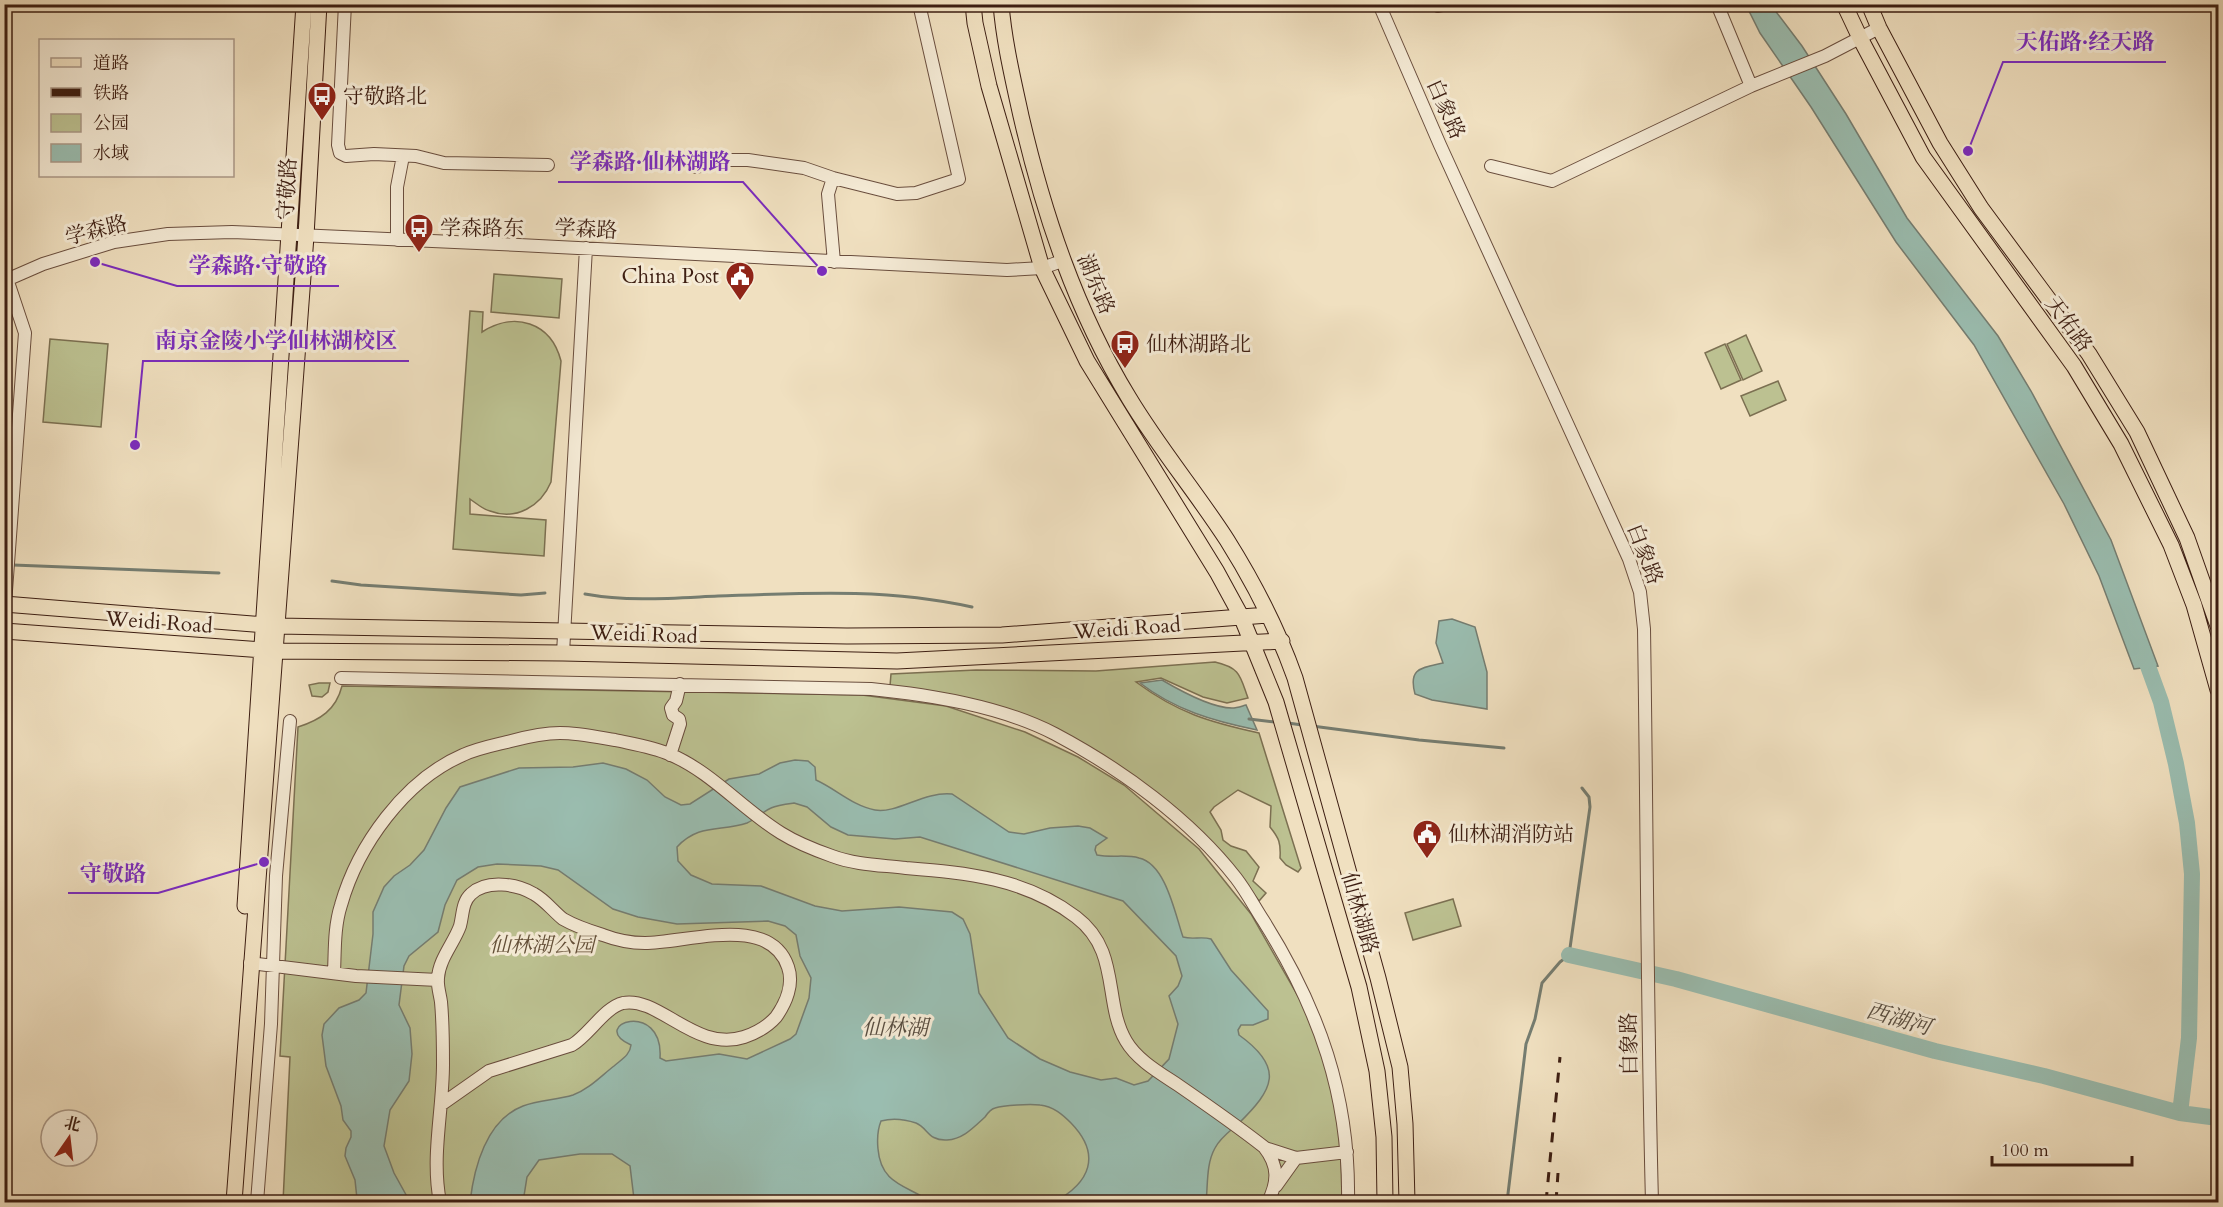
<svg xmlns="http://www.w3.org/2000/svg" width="2223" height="1207" font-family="Cardo,'Noto Serif SC',serif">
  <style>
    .green { fill: #bcc191; stroke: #7c7052; stroke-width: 1.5 }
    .water { fill: #9abdb0; stroke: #757d71; stroke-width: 1.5; fill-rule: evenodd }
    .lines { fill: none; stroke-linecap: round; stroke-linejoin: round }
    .stream { stroke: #757d71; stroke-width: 3 }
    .river { stroke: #9abdb0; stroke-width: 16 }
    .minor-casing { stroke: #6a4e3e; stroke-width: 14 }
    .major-casing { stroke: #3d1e12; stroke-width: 17 }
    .minor { stroke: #f5ebd6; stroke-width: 12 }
    .major { stroke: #f0e0c0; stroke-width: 15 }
    .rail { stroke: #3d1e12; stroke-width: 3; stroke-dasharray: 10 10; stroke-linecap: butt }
    .labels { text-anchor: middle; stroke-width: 6; stroke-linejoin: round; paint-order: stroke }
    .poi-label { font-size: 21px; fill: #3d1e12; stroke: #f5ebd6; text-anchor: start }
    .street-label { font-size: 21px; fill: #3d1e12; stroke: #f5ebd6 }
    .park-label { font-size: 21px; font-style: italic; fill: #634f38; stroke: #f5ebd6 }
    .water-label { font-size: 22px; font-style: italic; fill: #594e41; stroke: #f5ebd6 }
    .leader { fill: none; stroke: #7b2cbf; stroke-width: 2 }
    .callout-dot { fill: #7b2cbf; stroke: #f5ebd6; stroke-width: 2 }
    .callout-label { font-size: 22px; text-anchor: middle; font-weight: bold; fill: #7b2cbf; stroke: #f5ebd6; stroke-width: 6; stroke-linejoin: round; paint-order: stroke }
  </style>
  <rect width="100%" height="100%" fill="#f0e0c0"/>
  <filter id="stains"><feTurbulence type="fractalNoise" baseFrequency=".00333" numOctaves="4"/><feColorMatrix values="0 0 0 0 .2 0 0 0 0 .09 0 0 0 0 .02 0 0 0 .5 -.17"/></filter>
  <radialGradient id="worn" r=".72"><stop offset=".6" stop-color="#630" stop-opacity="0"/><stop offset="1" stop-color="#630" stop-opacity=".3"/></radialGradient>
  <path class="green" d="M494 274 562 279 559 318 491 312Z
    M470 311 483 312 482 332C514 311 551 322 561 361L551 482C541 506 516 521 490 511 482 509 476 503 470 499V514L546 520 544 556 453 549Z
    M1746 335 1762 371 1743 380 1727 344Z
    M50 339 108 344 101 427 43 422Z
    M1725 344 1741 380 1721 389 1705 353Z
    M1778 381 1786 400 1750 416 1741 396Z
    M1215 662C1241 668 1240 676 1248 698L1227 703 1203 697 1161 678 1136 682C1178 713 1209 722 1259 733L1301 868 1298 872 1286 865 1280 858C1281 843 1279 838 1270 827L1271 806 1238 790 1214 807 1210 812 1221 830 1223 840 1231 846 1246 851 1259 867 1253 881 1266 893 1259 901 1231 865 1062 734 890 686 891 674 976 670 1096 671Z
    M319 683H330L328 692 322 697 312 696 309 685Z
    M342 686 862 695 946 706 1025 732 1078 757 1124 785 1199 849 1251 914 1303 1005 1322 1053 1334 1099 1341 1146 1342 1202H283L290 1057 280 1056 298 727C320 720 336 710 342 686Z
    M1453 899 1461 926 1413 940 1405 913Z"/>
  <path class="water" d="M1746 5H1771L1802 46 1846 114 1907 218 1998 336 2031 391 2111 540 2158 666 2134 669 2099 576 2064 504 1974 345 1896 242 1811 107 1760 33Z
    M1452 619 1475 627 1487 672V709L1432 700 1415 694C1408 668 1421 668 1443 663L1436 643 1439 621Z
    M1162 680C1179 690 1212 708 1232 708 1237 708 1242 706 1246 705L1257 730C1213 721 1175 710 1140 683Z
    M795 760 808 761 815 767 816 780C836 789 853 806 875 810 897 814 924 791 952 794L1009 832 1024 834 1050 828 1078 826 1090 828 1107 838 1096 846 1095 850 1097 855C1113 858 1126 854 1139 858 1166 864 1175 914 1183 937 1193 940 1201 936 1211 939L1231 970 1268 1011V1019L1253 1025H1241L1238 1030 1239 1035C1285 1068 1274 1089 1238 1124 1230 1131 1220 1138 1215 1148 1206 1164 1208 1185 1206 1202H1054C1090 1183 1102 1155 1071 1123 1063 1115 1053 1106 1040 1105 1030 1104 1004 1105 995 1108 991 1109 987 1114 985 1117 973 1128 963 1139 947 1140 928 1141 928 1128 916 1123 904 1119 892 1118 881 1121 877 1131 877 1139 878 1149 881 1185 907 1185 931 1202H633L634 1199 630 1166 612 1154H580L539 1160 527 1177 523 1202H470C474 1168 486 1120 523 1106 539 1100 557 1100 573 1095 589 1089 601 1076 614 1066 622 1059 630 1055 631 1045 586 1024 664 999 660 1058L666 1061 719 1054 747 1059 790 1039 796 1034 809 998 811 978 800 956 796 935 785 926 768 921 677 924 638 917 613 909 558 870 541 866 497 864 478 867 457 880 445 905 438 932 409 956 404 966 399 1005 410 1028 412 1054 409 1081 390 1110 384 1146 394 1173 410 1202H324L339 1198 354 1201 357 1199 355 1180 345 1156 346 1148 351 1137V1131L343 1120 341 1106 326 1066 322 1035 324 1024 339 1008 359 1000 366 993 373 934V912L384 887 394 876 410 865 424 850 446 808 460 787 519 768 573 767 603 763 626 769 647 780 665 797 681 805 690 804 729 779 759 774 780 763ZM794 803 807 807 831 827 848 835 895 839 920 837 1123 901 1176 956 1182 976 1178 986 1169 996 1178 1024 1169 1059 1148 1081 1134 1085 1116 1078 1101 1080 1070 1072 1040 1059 1008 1038 979 993 970 934 963 919 952 912 899 907 842 911 815 906 761 886 712 884 691 875 678 861 677 847C699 823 721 832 747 823 756 819 762 812 771 808 777 805 786 804 794 803Z"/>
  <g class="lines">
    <path class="stream" d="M13 565 219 573
      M332 581 361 585 521 595 545 593
      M585 594C629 602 674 598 718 596 804 593 887 588 972 607
      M1249 719 1275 722
      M1288 723 1302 725
      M1312 726 1419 740 1504 748
      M1507 1202 1526 1044 1535 1019 1542 983 1560 962 1569 955 1590 807 1589 797 1582 788"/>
    <path class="river" d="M2141 647 2161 702 2176 764 2187 823 2192 874 2189 1038 2180 1113
      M1569 955 1676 979 1935 1051 2044 1076 2180 1113 2218 1118"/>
    <g class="minor-casing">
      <path id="minor" d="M345 4 338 145 340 153 346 156 374 154 416 156 444 163 548 165
        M1379 4 1440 145 1629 559 1640 592 1644 629C1647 820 1647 1011 1652 1202
        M1717 4 1751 86
        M1438 6 1448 4
        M1491 166 1552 181 1751 86 1825 56 1879 28
        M696 167 729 160H748L804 168 833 178 897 194 916 193 959 179 919 4
        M833 178 828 194 834 262
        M397 240V187L403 156
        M4 281 43 264 114 242 168 234 232 232 519 245 1007 270 1042 268 1062 261
        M5 604 25 333 7 279
        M563 653 586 248
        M341 678 871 689C931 695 1001 706 1055 734 1121 769 1190 819 1236 878 1246 891 1254 906 1263 920 1319 1009 1350 1096 1348 1202
        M670 755 680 724 679 719 673 715 671 708 676 701 680 684
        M250 963 356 976 438 980
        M334 973C335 950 334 927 341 905 358 845 405 780 463 755 478 748 495 745 511 741 526 737 544 733 560 733 578 733 597 737 615 740 633 744 653 747 669 754 712 772 742 809 781 833 797 843 815 850 832 856 856 865 881 865 906 868 967 873 1025 878 1076 917 1121 951 1103 1002 1126 1041 1137 1060 1160 1073 1178 1085 1207 1105 1236 1125 1264 1147 1279 1166 1278 1182 1268 1202
        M1265 1148 1296 1158 1347 1152
        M1276 1186 1296 1158
        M257 1202 271 1024 276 876 290 721
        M440 1202C431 1156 443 1111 443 1064 443 1043 443 1023 441 1002 440 994 437 986 438 978 439 959 454 943 460 926 463 915 462 902 471 894 487 879 517 884 534 894 545 900 553 911 563 919 575 926 590 931 603 935 616 940 631 943 645 943 687 943 770 913 788 967 794 984 786 1003 776 1017 767 1027 756 1033 744 1037 696 1053 659 996 623 1003 605 1007 588 1036 572 1045L489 1071 442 1104"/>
    </g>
    <g class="major-casing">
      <path id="major" d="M973 4 975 23 989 86 1042 268 1087 361 1217 572 1241 616 1276 702 1359 987 1377 1071 1384 1137 1385 1202
        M1001 4C1004 42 1013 79 1021 116 1044 215 1076 311 1129 398 1159 448 1196 492 1227 540 1254 583 1278 630 1295 678L1378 978 1400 1067 1405 1124 1407 1202
        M1844 4 1860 38 1923 157 2074 366 2121 444 2171 545 2194 605 2218 690
        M1869 4 1879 28 1940 143 1981 208 2089 354 2137 432 2187 538 2218 626
        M4 604 277 626 847 636 1002 635 1268 615
        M4 631 275 651 563 653 897 661 1282 641
        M245 906 304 4
        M234 1202 306 236 319 4"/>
    </g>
    <use href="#minor" class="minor"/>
    <use href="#major" class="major"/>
    <path class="rail" d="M1546 1202 1560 1057
      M1556 1202 1558 1173"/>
  </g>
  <defs>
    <g id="bus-pin" transform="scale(1.5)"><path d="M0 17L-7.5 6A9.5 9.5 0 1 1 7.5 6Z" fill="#8f2418" stroke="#f5ebd6"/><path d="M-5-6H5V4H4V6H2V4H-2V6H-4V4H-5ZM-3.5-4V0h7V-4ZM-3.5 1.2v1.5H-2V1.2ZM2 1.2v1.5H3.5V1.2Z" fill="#fff"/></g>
    <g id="civic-pin" transform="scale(1.5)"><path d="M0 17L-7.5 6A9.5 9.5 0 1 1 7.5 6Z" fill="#8f2418" stroke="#f5ebd6"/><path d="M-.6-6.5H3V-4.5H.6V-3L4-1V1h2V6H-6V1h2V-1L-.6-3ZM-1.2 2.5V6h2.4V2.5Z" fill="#fff"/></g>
  </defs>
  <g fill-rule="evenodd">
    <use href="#bus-pin" x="322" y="96"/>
    <use href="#bus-pin" x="419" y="228"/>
    <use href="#civic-pin" x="740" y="276"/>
    <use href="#bus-pin" x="1125" y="344"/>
    <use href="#civic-pin" x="1427" y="834"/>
  </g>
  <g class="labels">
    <g class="poi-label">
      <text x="343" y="103">守敬路北</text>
      <text x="440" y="235">学森路东</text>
      <text x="719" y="283" text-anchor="end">China Post</text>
      <text x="1146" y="351">仙林湖路北</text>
      <text x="1448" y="841">仙林湖消防站</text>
    </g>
    <g class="street-label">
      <text transform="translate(1446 109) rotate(66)" y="7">白象路</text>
      <text transform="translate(287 189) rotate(-87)" y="7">守敬路</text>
      <text transform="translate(586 229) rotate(3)" y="7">学森路</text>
      <text transform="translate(96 230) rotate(-14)" y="7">学森路</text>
      <text transform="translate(1096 284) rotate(67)" y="7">湖东路</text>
      <text transform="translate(2069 324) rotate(54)" y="7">天佑路</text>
      <text transform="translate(1645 554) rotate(69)" y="7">白象路</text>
      <text transform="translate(159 622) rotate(4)" y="7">Weidi Road</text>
      <text transform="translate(1127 628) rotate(-4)" y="7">Weidi Road</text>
      <text transform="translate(644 634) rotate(2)" y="7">Weidi Road</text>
      <text transform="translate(1360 913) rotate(74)" y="7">仙林湖路</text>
      <text transform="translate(1629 1044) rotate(-91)" y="7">白象路</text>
    </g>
    <g class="park-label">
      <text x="542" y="952">仙林湖公园</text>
    </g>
    <g class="water-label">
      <text transform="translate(1899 1018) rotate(16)" y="8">西湖河</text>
      <text x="895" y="1035">仙林湖</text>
    </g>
  </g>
  <path class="leader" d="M1968 151L2003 62H2166M822 271L743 182H558M95 262L177 286H339M135 445L143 361H409M264 862L158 893H68"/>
  <g class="callout-dot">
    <circle cx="1968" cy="151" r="6"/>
    <circle cx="822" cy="271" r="6"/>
    <circle cx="95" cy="262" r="6"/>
    <circle cx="135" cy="445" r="6"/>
    <circle cx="264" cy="862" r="6"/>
  </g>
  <g class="callout-label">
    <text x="2085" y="49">天佑路·经天路</text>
    <text x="650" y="169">学森路·仙林湖路</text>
    <text x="258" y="273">学森路·守敬路</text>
    <text x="276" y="348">南京金陵小学仙林湖校区</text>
    <text x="113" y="881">守敬路</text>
  </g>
  <rect width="2223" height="1207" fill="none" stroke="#f0e0c0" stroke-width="24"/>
  <rect x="6" y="6" width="2211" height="1195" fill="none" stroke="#3d1e12" stroke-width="3"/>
  <rect x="12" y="12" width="2199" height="1183" fill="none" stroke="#3d1e12" stroke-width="1.5"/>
  <rect x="39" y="39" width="195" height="138" fill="#f5ebd6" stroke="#ab9988" stroke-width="1.5"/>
  <rect x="51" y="58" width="30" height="9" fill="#f0e0c0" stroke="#ab9988" stroke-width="1.5"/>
  <text x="93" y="69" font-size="18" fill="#3d1e12">道路</text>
  <rect x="51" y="88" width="30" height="9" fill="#3d1e12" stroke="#ab9988" stroke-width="1.5"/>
  <text x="93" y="99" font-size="18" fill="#3d1e12">铁路</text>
  <rect x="51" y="114" width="30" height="18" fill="#bcc191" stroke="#ab9988" stroke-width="1.5"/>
  <text x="93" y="129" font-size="18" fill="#3d1e12">公园</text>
  <rect x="51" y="144" width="30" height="18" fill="#9abdb0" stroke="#ab9988" stroke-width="1.5"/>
  <text x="93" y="159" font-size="18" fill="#3d1e12">水域</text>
  <g transform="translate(69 1138) rotate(14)"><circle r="28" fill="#f5ebd6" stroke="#ab9988" stroke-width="1.5"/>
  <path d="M0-4.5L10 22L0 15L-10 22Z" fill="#8f2418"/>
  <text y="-9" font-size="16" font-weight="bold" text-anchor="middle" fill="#3d1e12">北</text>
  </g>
  <path d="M1992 1156v9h140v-9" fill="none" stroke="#3d1e12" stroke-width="3"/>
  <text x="2001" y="1156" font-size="18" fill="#3d1e12" stroke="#f5ebd6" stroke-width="4.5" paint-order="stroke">100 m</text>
  <rect width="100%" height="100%" filter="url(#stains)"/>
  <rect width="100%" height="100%" fill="url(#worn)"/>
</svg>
